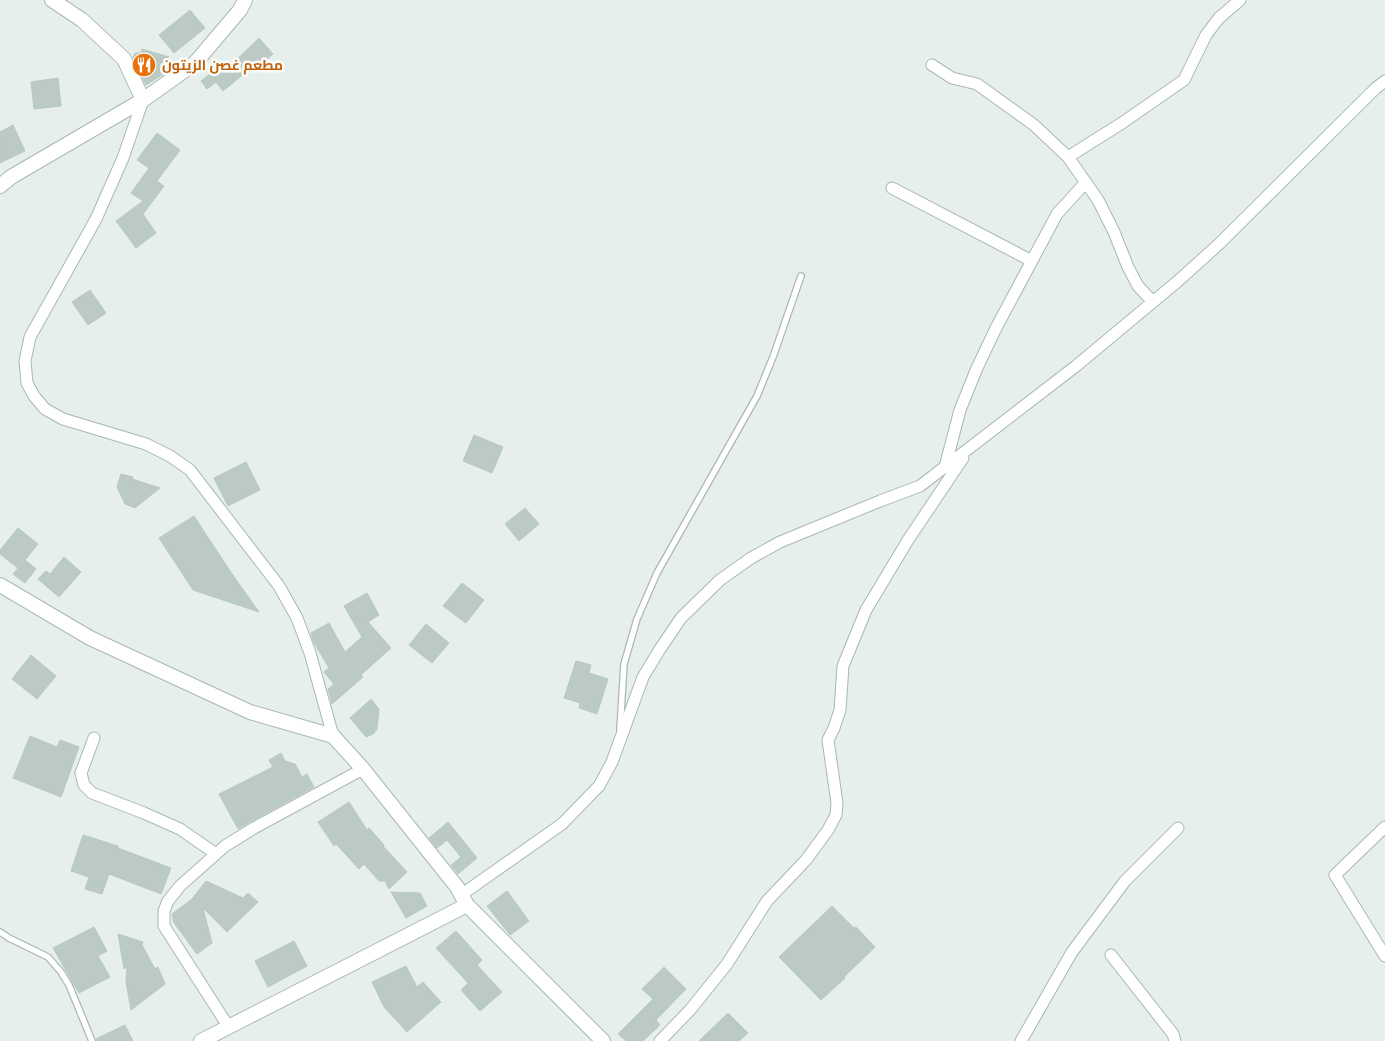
<svg xmlns="http://www.w3.org/2000/svg" width="1385" height="1041" font-family="Figtree,Cairo,sans-serif">
  <style>
    .building { fill: #bbcac4; stroke: #b8c9c2 }
    .lines { fill: none; stroke-linecap: round; stroke-linejoin: round }
    .service-casing { stroke: #a8b8b2; stroke-width: 8 }
    .minor-casing { stroke: #a8b8b2; stroke-width: 13 }
    .tertiary-casing { stroke: #a8b8b2; stroke-width: 16 }
    .service { stroke: #fff; stroke-width: 5.5 }
    .minor { stroke: #fff; stroke-width: 11 }
    .tertiary { stroke: #fff; stroke-width: 14 }
    .labels { text-anchor: middle; stroke-width: 5; stroke-linejoin: round; paint-order: stroke }
    .food-label { font-size: 14px; font-weight: bold; fill: #c56008; stroke: #f7fbf9; text-anchor: start }
  </style>
  <rect width="100%" height="100%" fill="#e6efeb"/>
  <path class="building" d="M190 10 205 28 174 53 159 35Z
    M259 38 273 54 254 71 251 68 223 91 216 82 207 89 201 81 226 61 230 66Z
    M142 49 169 57 162 63 167 72 146 85 133 58 135 53H141Z
    M58 78 61 106 34 109 31 82Z
    M13 125 25 151 0 163V132Z
    M157 133 180 150 157 181 164 186 143 214 156 233 136 248 116 221 143 201 131 193 149 168 137 160Z
    M90 290 106 313 88 325 72 302Z
    M474 435 503 447 492 473 463 461Z
    M246 462 260 490 228 506 214 478Z
    M121 474 133 477 132 479 160 488 135 508 125 504 117 487Z
    M525 508 539 524 519 541 505 524Z
    M194 516 230 571 259 612 193 590 159 538Z
    M18 528 38 544 25 560 36 569 25 583 13 574 18 568 0 554V550Z
    M64 557 81 572 59 597 38 579 46 571 50 574Z
    M462 583 484 600 466 623 443 606Z
    M367 593 379 615 368 622 391 648 361 675 363 677 332 704 328 689 334 684 324 672 329 668 313 641 311 633 329 623 345 652 362 637 344 606Z
    M426 624 449 643 432 663 409 645Z
    M31 655 56 676 37 699 12 679Z
    M576 661 591 665 589 673 608 679 597 714 579 708 580 703 564 698Z
    M371 699 379 709 377 729 373 734 366 737 350 718Z
    M30 736 57 747 60 740 79 747 61 797 13 778Z
    M281 753 285 761 295 764 302 777 307 774 314 787 257 818 238 829 219 794 273 767 269 760Z
    M349 802 367 830 369 828 384 845 383 846 407 872 389 889 385 881H379L364 864 359 869 336 844 334 846 318 822Z
    M448 822 477 858 458 874 451 865 461 857 447 840 437 848 429 838Z
    M83 835 118 846V848L171 868 161 894 109 874 102 894 85 889 89 877 71 871Z
    M206 881 243 898 248 893 258 902 227 932 203 908 212 943 197 954 174 923 172 914 192 899Z
    M507 891 529 921 510 935 487 906Z
    M391 892 420 893 427 906 406 918Z
    M832 906 854 928 856 927 875 947 844 977 845 978 821 1000 779 957Z
    M94 927 107 951 98 956 110 977 79 993 53 948Z
    M456 931 482 960 477 965 502 992 480 1011 461 990 468 983 436 948Z
    M118 934 143 942 142 945 155 969 158 967 165 984 131 1010 126 982 127 967 124 969Z
    M294 941 307 966 268 987 255 961Z
    M406 966 417 987 423 982 441 1002 407 1032 384 1007 372 982Z
    M664 967 686 989 656 1020 660 1025 643 1041H626L618 1034 653 999 642 989Z
    M728 1013 748 1033 739 1041H699Z
    M125 1025 133 1041H97L96 1039Z"/>
  <g class="lines">
    <g class="service-casing">
      <path id="service" d="M620 729 624 664 637 619 657 573 757 396 773 357 801 276
        M0 932 9 938 48 957 61 972 69 985 92 1041"/>
    </g>
    <g class="minor-casing">
      <path id="minor" d="M932 65 952 78 977 84 1034 125 1068 157 1098 200 1114 232 1128 267 1138 286 1153 302
        M143 100 123 158 96 219 30 337 25 361 27 383 34 396 45 409 63 419 146 444 170 456 190 470 279 586 297 618 310 653 333 736
        M1068 157 1122 123 1184 80 1206 35 1219 18 1240 0
        M892 188 1032 261
        M945 467 960 410 977 368 996 328 1057 214 1086 182
        M94 738 81 773 84 785 92 793 144 813 180 829 216 854
        M1385 827 1335 875 1385 956
        M461 895 562 824 599 786 612 762 643 677 660 649 681 618 720 580 751 558 780 542 880 501 920 486 1076 366 1178 281 1219 244 1376 88 1385 81
        M1111 955 1173 1034 1175 1041
        M228 1026 164 926V911L168 901 180 886 225 846 254 828 363 769
        M660 1041 690 1010 727 964 767 901 806 860 828 830 836 815 837 803 828 740 834 728 840 710 843 666 866 610 908 540 963 458
        M1021 1041 1072 952 1125 881 1178 828"/>
    </g>
    <g class="tertiary-casing">
      <path id="tertiary" d="M52 0 82 20 124 59 143 100
        M0 186 11 177 143 100 195 63 240 10 245 0
        M0 585 90 638 250 712 333 736 363 769 457 887 467 905 603 1041
        M201 1041 467 905"/>
    </g>
    <use href="#service" class="service"/>
    <use href="#minor" class="minor"/>
    <use href="#tertiary" class="tertiary"/>
  </g>
  <defs>
    <g id="restaurant-disc" transform="scale(1.25)"><circle r="9.5" fill="#e8710a" stroke="#f7fbf9"/><path d="M-5-6h1v4h1v-4h1v4h1v-4h1v5L-1.5 .5V6h-2V.5L-5-1ZM5-6V6H3V1.5H1.5Q1.5-4 5-6Z" fill="#fff"/></g>
  </defs>
  <g fill-rule="evenodd">
    <use href="#restaurant-disc" x="144" y="65"/>
  </g>
  <g class="labels">
    <g class="food-label">
      <text x="162" y="70">مطعم غصن الزيتون</text>
    </g>
  </g>
</svg>
